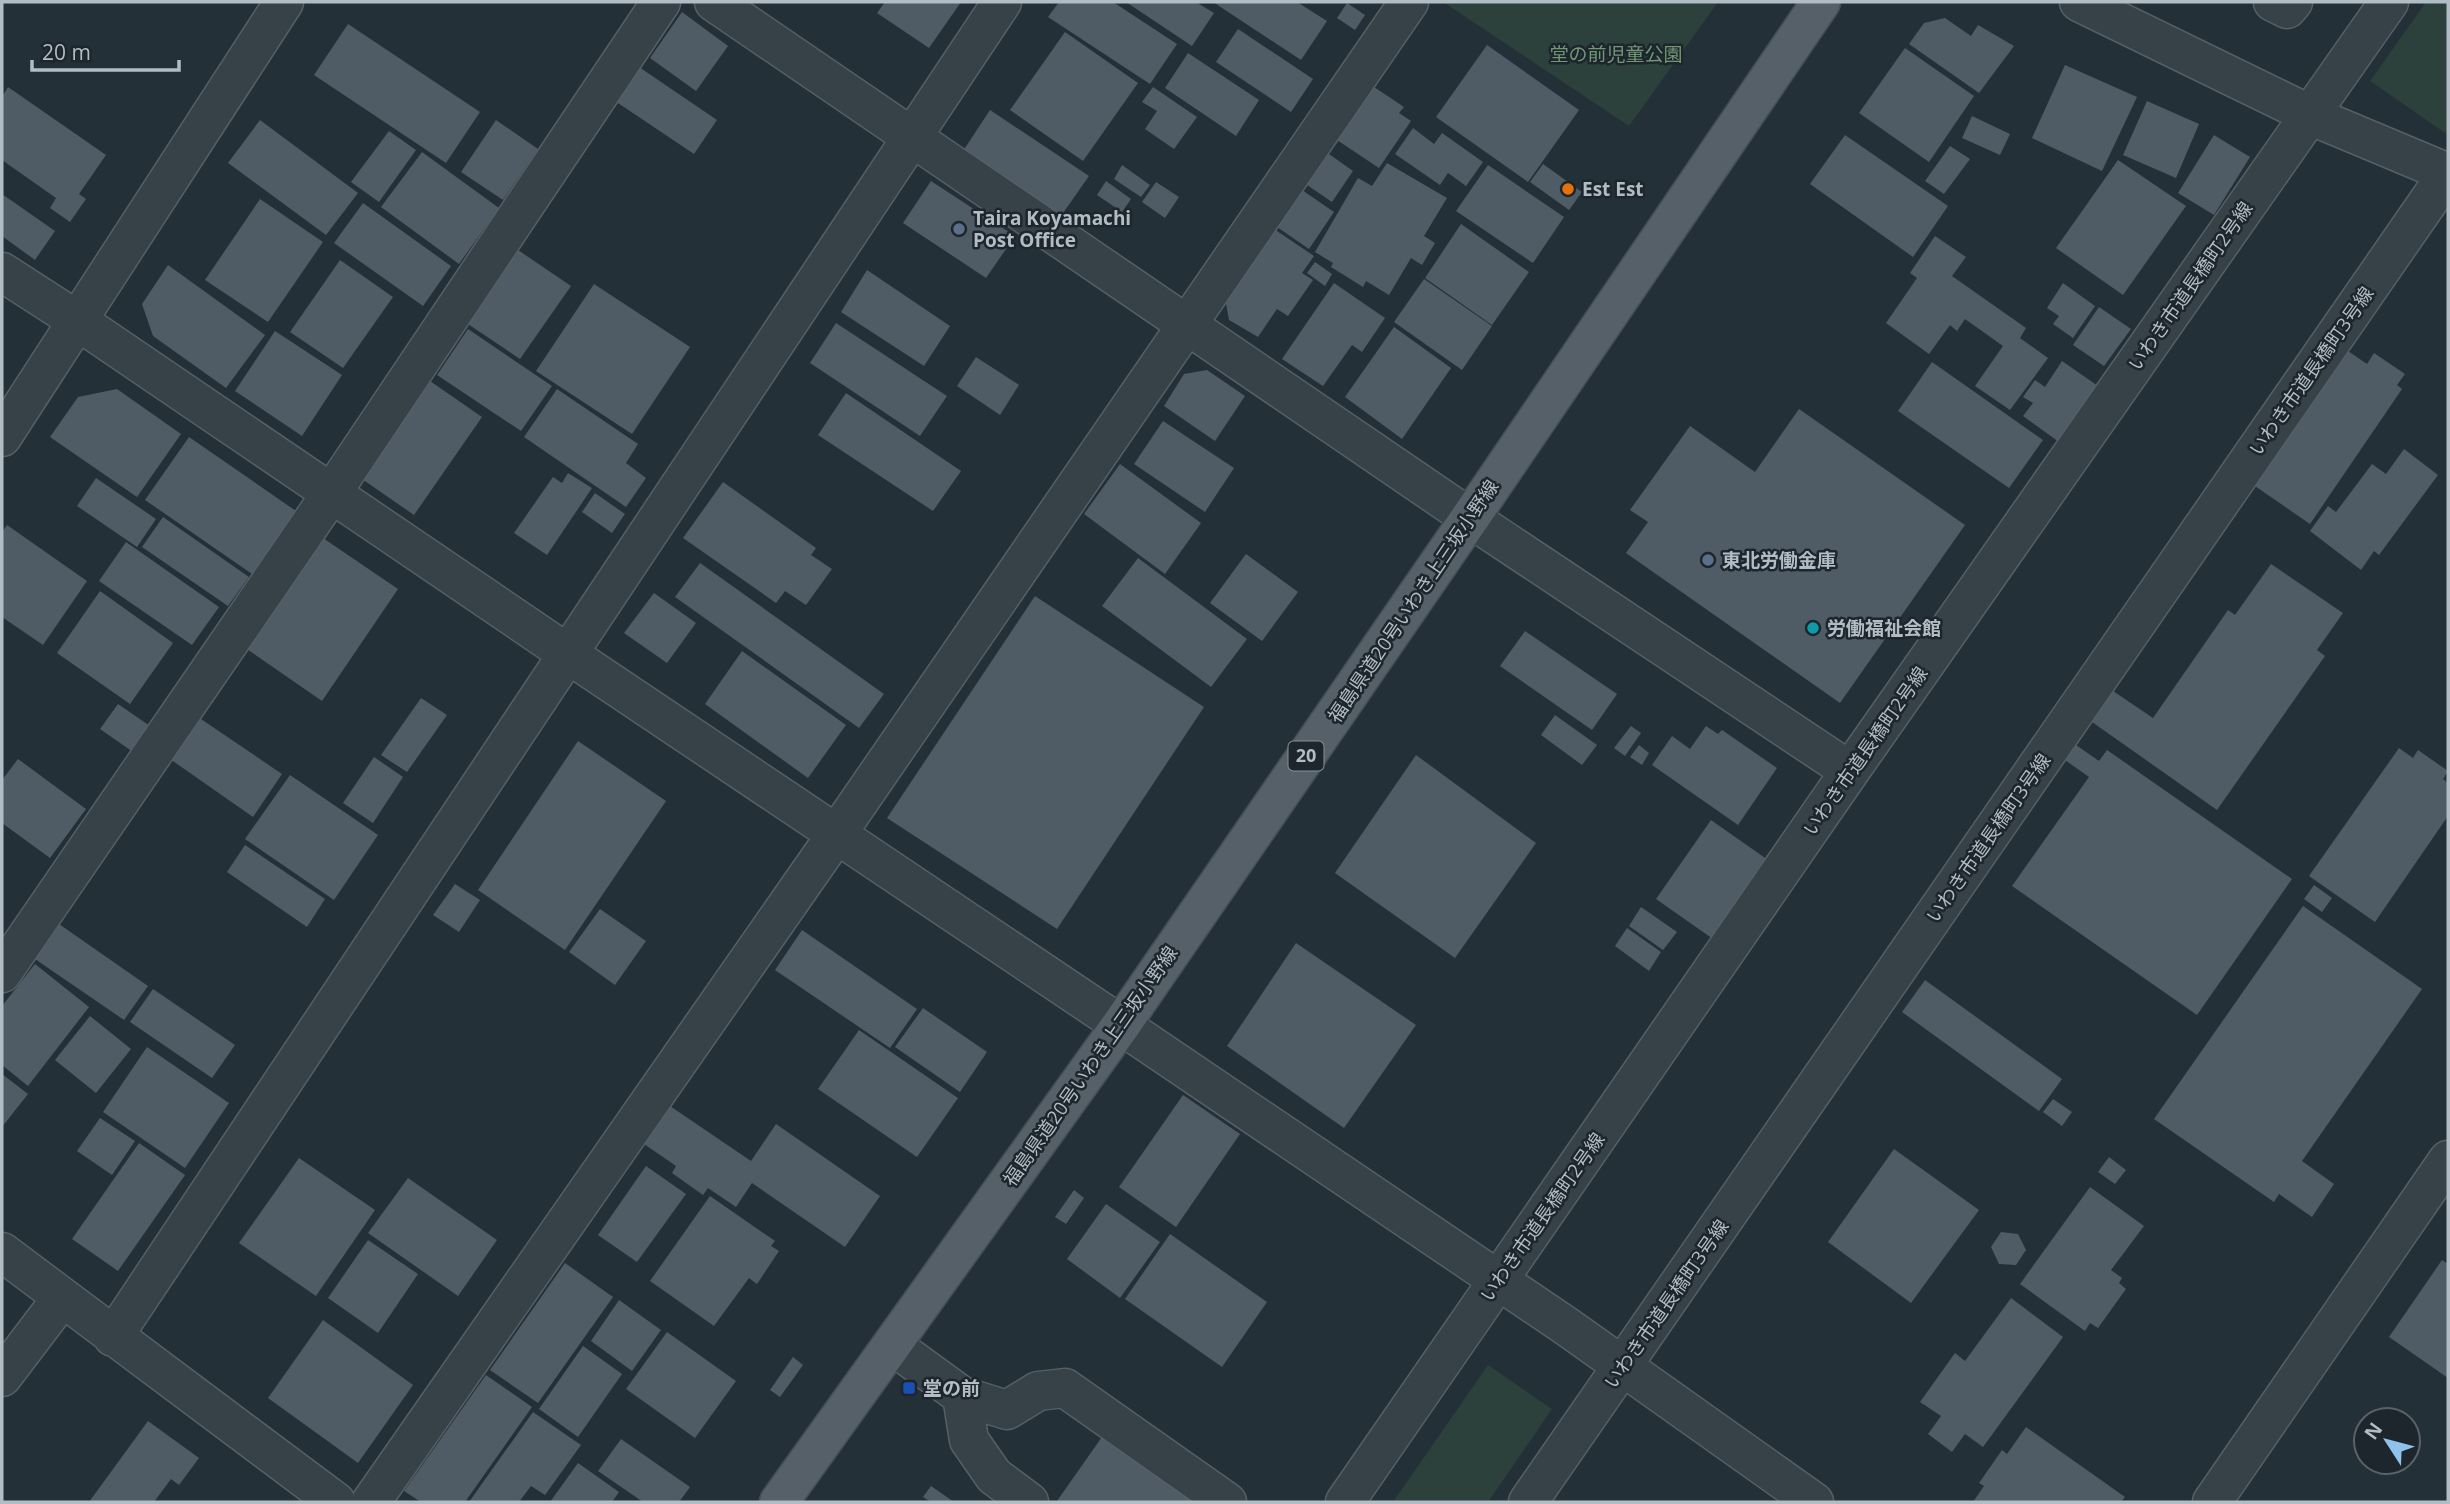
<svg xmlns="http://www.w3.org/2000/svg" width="2450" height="1504" font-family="'Open Sans','Noto Sans JP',sans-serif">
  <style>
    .green { fill: #2c403c }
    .building { fill: #4f5c66 }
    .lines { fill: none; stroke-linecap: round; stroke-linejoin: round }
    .minor-casing { stroke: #555f66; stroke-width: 41 }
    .major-casing { stroke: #434d54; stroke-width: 41 }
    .minor { stroke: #374148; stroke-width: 38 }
    .major { stroke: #556068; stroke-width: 38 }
    .food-dot { fill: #e8710a; stroke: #1d262d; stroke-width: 2.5 }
    .service-dot { fill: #5c6f8a; stroke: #1d262d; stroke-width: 2.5 }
    .culture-dot { fill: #0f9aa8; stroke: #1d262d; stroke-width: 2.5 }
    .transit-dot { fill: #1a4fb4; stroke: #1d262d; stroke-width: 2.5 }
    .labels { text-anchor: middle; stroke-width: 5; stroke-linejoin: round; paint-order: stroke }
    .shield { fill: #1d262d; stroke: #858f97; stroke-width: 2 }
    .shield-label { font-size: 18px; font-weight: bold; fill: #b2bcc4 }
    .park-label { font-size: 19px; fill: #739775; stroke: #1d262d }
    .poi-label { font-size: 19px; font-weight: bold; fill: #b2bcc4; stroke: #1d262d; text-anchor: start }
    .street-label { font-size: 19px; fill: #b2bcc4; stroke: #1d262d }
  </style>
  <rect width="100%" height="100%" fill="#243037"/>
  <path class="green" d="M1443 2H1718L1629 126Z
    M2426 2H2448V135L2370 81Z
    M1488 1365 1552 1409 1488 1502H1393Z"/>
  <path class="building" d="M885 2H961L929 48 877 13Z
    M1059 2H1113L1177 44 1150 84 1048 17Z
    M1126 2H1196L1214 13 1192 46Z
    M1213 2H1297L1327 21 1301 60Z
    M1347 3 1365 15 1355 30 1337 18Z
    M682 12 728 46 696 91 650 58Z
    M1945 18 1971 36 1978 25 2014 46 1979 93 1909 44 1924 23Z
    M348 24 480 112 446 163 314 75Z
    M1238 29 1313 79 1291 112 1216 62Z
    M1065 32 1138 83 1083 161 1010 110Z
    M1487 45 1579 110 1528 182 1436 117Z
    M1905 48 1974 96 1929 162 1859 113Z
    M1188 53 1259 100 1236 136 1165 88Z
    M2065 65 2137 97 2102 171 2032 138Z
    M639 67 717 120 694 154 615 101Z
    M8 87 106 155 79 194 86 199 70 222 50 208 56 198 2 160V97Z
    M1153 87 1197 117 1174 149 1145 129 1157 111 1142 102Z
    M1374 87 1404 107 1399 113 1411 121 1379 168 1337 140Z
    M2147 101 2199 124 2176 178 2123 155Z
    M990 110 1089 176 1061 216 963 151Z
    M1972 116 2010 134 2000 155 1962 138Z
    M260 120 358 193 326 235 228 163Z
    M496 120 538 149 503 200 461 172Z
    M1413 128 1434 144 1442 133 1483 162 1466 186 1448 173 1440 185 1395 154Z
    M389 131 416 150 379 202 351 182Z
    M1845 135 1948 206 1913 257 1810 184Z
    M2214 135 2250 157 2214 215 2178 193Z
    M1950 146 1970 159 1944 194 1925 181Z
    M422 152 499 208 459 264 381 207Z
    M1329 154 1353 171 1332 202 1307 185Z
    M2118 160 2186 206 2123 295 2056 248Z
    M1387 163 1447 198 1424 236 1435 243 1422 265 1411 258 1389 295 1366 281 1363 287 1331 267 1333 263 1315 252 1358 178 1372 186Z
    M1543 164 1582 192 1569 210 1530 182Z
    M1122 165 1150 185 1141 197 1114 179Z
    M1488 165 1564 217 1533 263 1456 211Z
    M931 181 1015 236 986 278 903 223Z
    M1106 181 1131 199 1122 212 1097 195Z
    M1156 182 1179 197 1165 218 1142 202Z
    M1302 190 1334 212 1309 249 1277 227Z
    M2 194 55 231 35 260 2 236Z
    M260 199 323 242 268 322 205 280Z
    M363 203 451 266 423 306 334 243Z
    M1461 224 1529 272 1492 325 1425 278Z
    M1274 229 1314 256 1302 273 1313 280 1288 316 1277 309 1258 337 1229 320 1225 298Z
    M1935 236 1966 257 1952 276 2026 328 2020 338 2048 358 2010 410 1975 386 2003 346 1965 319 1957 331 1950 325 1929 354 1886 323 1917 278 1910 273Z
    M515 248 571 286 520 359 465 322Z
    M340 260 393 297 343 368 290 332Z
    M1315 262 1332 274 1325 286 1307 273Z
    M168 265 265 335 226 388 153 336 142 304Z
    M867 270 950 326 924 366 841 312Z
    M1424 279 1492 326 1462 370 1394 322Z
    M1334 283 1385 318 1362 352 1352 345 1323 386 1282 359Z
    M2063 283 2095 306 2073 338 2053 324 2059 316 2047 308Z
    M594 284 690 347 632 434 536 371Z
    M2099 307 2131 329 2104 366 2073 345Z
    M836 323 947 396 920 436 810 363Z
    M1394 327 1451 368 1402 439 1345 397Z
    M468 329 552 386 521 431 437 375Z
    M275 331 342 375 302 436 235 391Z
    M2345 349 2367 364 2374 353 2405 374 2397 385 2402 389 2310 524 2252 484Z
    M976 357 1019 385 1000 415 957 386Z
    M2062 361 2098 386 2059 442 2023 416 2033 403 2023 397 2035 380 2045 387Z
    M1932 362 2043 440 2009 488 1898 411Z
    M1207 370 1245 396 1215 441 1164 406 1184 374Z
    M430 381 482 417 414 515 362 479Z
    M117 389 181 434 137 497 50 437 78 397Z
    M557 389 638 444 626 463 646 478 626 507 524 437Z
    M846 393 961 471 933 511 818 435Z
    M1799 409 1965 525 1840 703 1626 553 1648 522 1630 510 1690 426 1755 472Z
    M1163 421 1234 468 1205 512 1134 464Z
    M189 437 296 511 252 574 145 500Z
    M2404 449 2438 475 2379 555 2374 551 2361 570 2310 531 2328 506 2336 512 2372 464 2386 474Z
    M1120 464 1201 523 1165 574 1084 514Z
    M568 473 592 488 547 555 514 533 553 477 562 483Z
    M96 478 156 519 137 547 77 506Z
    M723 482 816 548 811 555 832 569 806 605 785 591 776 603 683 538Z
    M595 493 625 514 612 533 582 512Z
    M163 517 249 577 228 606 142 547Z
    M7 525 87 581 43 645 2 617V532Z
    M320 536 398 589 322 701 244 647Z
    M126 542 219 607 192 645 99 581Z
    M1246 554 1298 592 1262 641 1210 603Z
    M1138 558 1247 639 1211 687 1102 606Z
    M700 563 884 694 859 728 675 597Z
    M2271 564 2343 613 2317 650 2325 656 2217 810 2092 722 2113 691 2153 718 2228 610 2235 615Z
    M100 591 173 643 130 704 57 653Z
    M654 593 696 623 667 663 624 633Z
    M1035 596 1204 707 1057 929 887 818Z
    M1525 631 1617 694 1592 730 1500 666Z
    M742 651 846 725 808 778 705 704Z
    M421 698 447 715 407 772 381 755Z
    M118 704 150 726 133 752 100 729Z
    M1555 715 1597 745 1582 765 1541 735Z
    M198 717 282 774 253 817 170 759Z
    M1631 726 1641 733 1625 756 1614 748Z
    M1706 726 1718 734 1722 730 1777 768 1738 825 1652 765 1672 736 1690 749Z
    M578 741 666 801 565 950 478 890Z
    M1639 745 1649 753 1642 765 1630 757Z
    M2076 745 2099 761 2107 750 2292 879 2197 1015 2012 886 2089 777 2065 760Z
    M2399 748 2413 758 2418 750 2448 771 2443 779 2448 783V816L2375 922 2309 876Z
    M1416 755 1536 843 1455 958 1335 873Z
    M374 757 403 777 373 823 343 803Z
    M18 759 86 809 50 858 2 823V780Z
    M290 775 378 835 334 900 245 839Z
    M1711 820 1768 860 1713 939 1656 899Z
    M245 845 325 899 307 927 227 872Z
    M455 884 480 900 459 932 433 915Z
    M2314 885 2332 898 2322 912 2304 899Z
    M2303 906 2422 989 2302 1161 2334 1184 2312 1217 2279 1194 2274 1202 2154 1119Z
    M1641 907 1677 932 1663 950 1629 926Z
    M600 909 646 941 615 985 569 952Z
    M59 924 148 986 124 1020 35 959Z
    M1627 928 1661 952 1649 971 1615 946Z
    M802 930 917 1009 890 1048 775 970Z
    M1296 943 1416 1025 1344 1128 1227 1046Z
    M35 964 89 1007 28 1086 2 1065V1006Z
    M1925 980 2062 1079 2039 1111 1902 1012Z
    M153 989 235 1045 212 1078 130 1022Z
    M923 1008 987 1052 960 1092 895 1047Z
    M90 1016 131 1049 96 1093 55 1060Z
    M859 1030 958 1098 917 1157 818 1089Z
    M147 1047 229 1103 185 1168 103 1112Z
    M2 1074 28 1094 2 1127Z
    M1183 1095 1240 1134 1176 1227 1119 1187Z
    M2053 1099 2072 1112 2062 1126 2043 1112Z
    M670 1106 751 1161 776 1124 880 1196 845 1247 752 1183 736 1207 708 1188 703 1195 672 1173 676 1166 644 1144Z
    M100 1118 135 1141 112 1175 77 1151Z
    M139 1143 185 1175 118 1271 72 1239Z
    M1894 1149 1979 1210 1911 1303 1828 1242Z
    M2109 1157 2126 1170 2115 1184 2098 1172Z
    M299 1158 375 1210 316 1296 239 1243Z
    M646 1166 686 1194 637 1262 598 1235Z
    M408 1178 497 1240 458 1296 368 1233Z
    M2090 1187 2144 1226 2111 1270 2122 1278 2119 1283 2126 1289 2098 1328 2090 1323 2085 1331 2020 1284Z
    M1074 1190 1084 1198 1066 1224 1055 1217Z
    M710 1196 775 1241 771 1246 779 1251 757 1284 749 1278 714 1326 650 1281Z
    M1106 1204 1160 1242 1120 1298 1067 1259Z
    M2001 1232 2018 1234 2026 1250 2016 1265 1999 1264 1991 1247Z
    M1170 1234 1267 1302 1222 1367 1125 1299Z
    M368 1240 418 1274 378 1333 328 1298Z
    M2442 1260 2448 1264V1378L2389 1337Z
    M565 1263 613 1297 538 1403 490 1370Z
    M2011 1298 2063 1337 1983 1447 1965 1434 1952 1452 1928 1434 1941 1416 1920 1402 1955 1353 1965 1361Z
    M619 1300 661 1330 632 1371 591 1341Z
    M323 1320 413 1385 358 1463 268 1398Z
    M667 1332 736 1381 695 1438 626 1389Z
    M583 1346 622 1374 578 1437 539 1409Z
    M793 1357 803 1365 780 1397 770 1390Z
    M486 1375 532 1407 465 1502H421L404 1491Z
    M533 1412 581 1445 545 1495 531 1486 519 1502H469Z
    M148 1421 199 1458 179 1485 171 1479 154 1502H89Z
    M2026 1427 2125 1497 2121 1502H1973L1984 1486 1979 1483 2002 1450 2007 1454Z
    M1104 1434 1201 1502 1057 1501Z
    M621 1439 690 1487 679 1502H643L598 1471Z
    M578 1463 619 1492 612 1502H550Z
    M931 1486 954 1502H931L923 1497Z"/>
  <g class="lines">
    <g class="minor-casing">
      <path id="minor" d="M714 2 1470 518 1850 771
        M2273 2 2287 9 2293 2
        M2 272 78 321 568 654 1121 1025 1566 1326 1814 1502
        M2 437 284 2
        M2 973 331 494 661 2
        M2 1252 336 1502
        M113 1337 1002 2
        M892 1345 962 1396 1007 1410 1038 1391 1065 1388 1227 1502
        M2 1377 62 1298
        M962 1396 969 1440 994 1476 1029 1502
        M371 1502 836 835 1409 2
        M1345 1502 1850 771 2389 2
        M1528 1502 2448 173 2319 119 2079 2
        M2212 1502 2448 1160"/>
    </g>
    <g class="major-casing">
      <path id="major" d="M779 1502 1121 1025 1470 518 1821 2"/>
    </g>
    <use href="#minor" class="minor"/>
    <use href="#major" class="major"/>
  </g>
  <circle class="food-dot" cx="1568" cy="189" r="7"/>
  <g class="service-dot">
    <circle cx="959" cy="229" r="7"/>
    <circle cx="1708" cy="560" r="7"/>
  </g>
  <circle class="culture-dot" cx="1813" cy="628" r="7"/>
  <rect class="transit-dot" x="902" y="1381" width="14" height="14" rx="3.5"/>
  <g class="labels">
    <rect class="shield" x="1288.5" y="741.5" width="35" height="29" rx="5"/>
    <g class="shield-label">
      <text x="1306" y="762">20</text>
    </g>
    <g class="park-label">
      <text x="1616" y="61">堂の前児童公園</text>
    </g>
    <g class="poi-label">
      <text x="1582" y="196">Est Est</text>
      <text x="973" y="225">Taira Koyamachi<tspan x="973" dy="22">Post Office</tspan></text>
      <text x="1722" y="567">東北労働金庫</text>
      <text x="1827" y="635">労働福祉会館</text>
      <text x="923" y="1395">堂の前</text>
    </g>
    <g class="street-label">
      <text transform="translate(2190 286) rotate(-55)" y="7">いわき市道長橋町2号線</text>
      <text transform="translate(2311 371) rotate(-55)" y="7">いわき市道長橋町3号線</text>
      <text transform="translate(1413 601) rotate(-56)" y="7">福島県道20号いわき上三坂小野線</text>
      <text transform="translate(1865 751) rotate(-55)" y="7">いわき市道長橋町2号線</text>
      <text transform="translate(1988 838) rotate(-55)" y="7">いわき市道長橋町3号線</text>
      <text transform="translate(1090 1066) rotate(-55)" y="7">福島県道20号いわき上三坂小野線</text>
      <text transform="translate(1542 1217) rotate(-55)" y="7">いわき市道長橋町2号線</text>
      <text transform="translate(1666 1304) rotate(-55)" y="7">いわき市道長橋町3号線</text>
    </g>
  </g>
  <rect width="2450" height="1504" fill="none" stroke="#b2bcc4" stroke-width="7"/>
  <g transform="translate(2387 1441) rotate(306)"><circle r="33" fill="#1d262d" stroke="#596269" stroke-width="2"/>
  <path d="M0-5L12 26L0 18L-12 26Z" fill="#8fc3ec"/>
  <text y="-10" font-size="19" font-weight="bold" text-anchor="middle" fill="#b2bcc4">N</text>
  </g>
  <path d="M32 60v10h147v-10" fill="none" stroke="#b2bcc4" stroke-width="3.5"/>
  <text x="42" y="60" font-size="21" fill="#b2bcc4" stroke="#1d262d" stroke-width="5" paint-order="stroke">20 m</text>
</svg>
